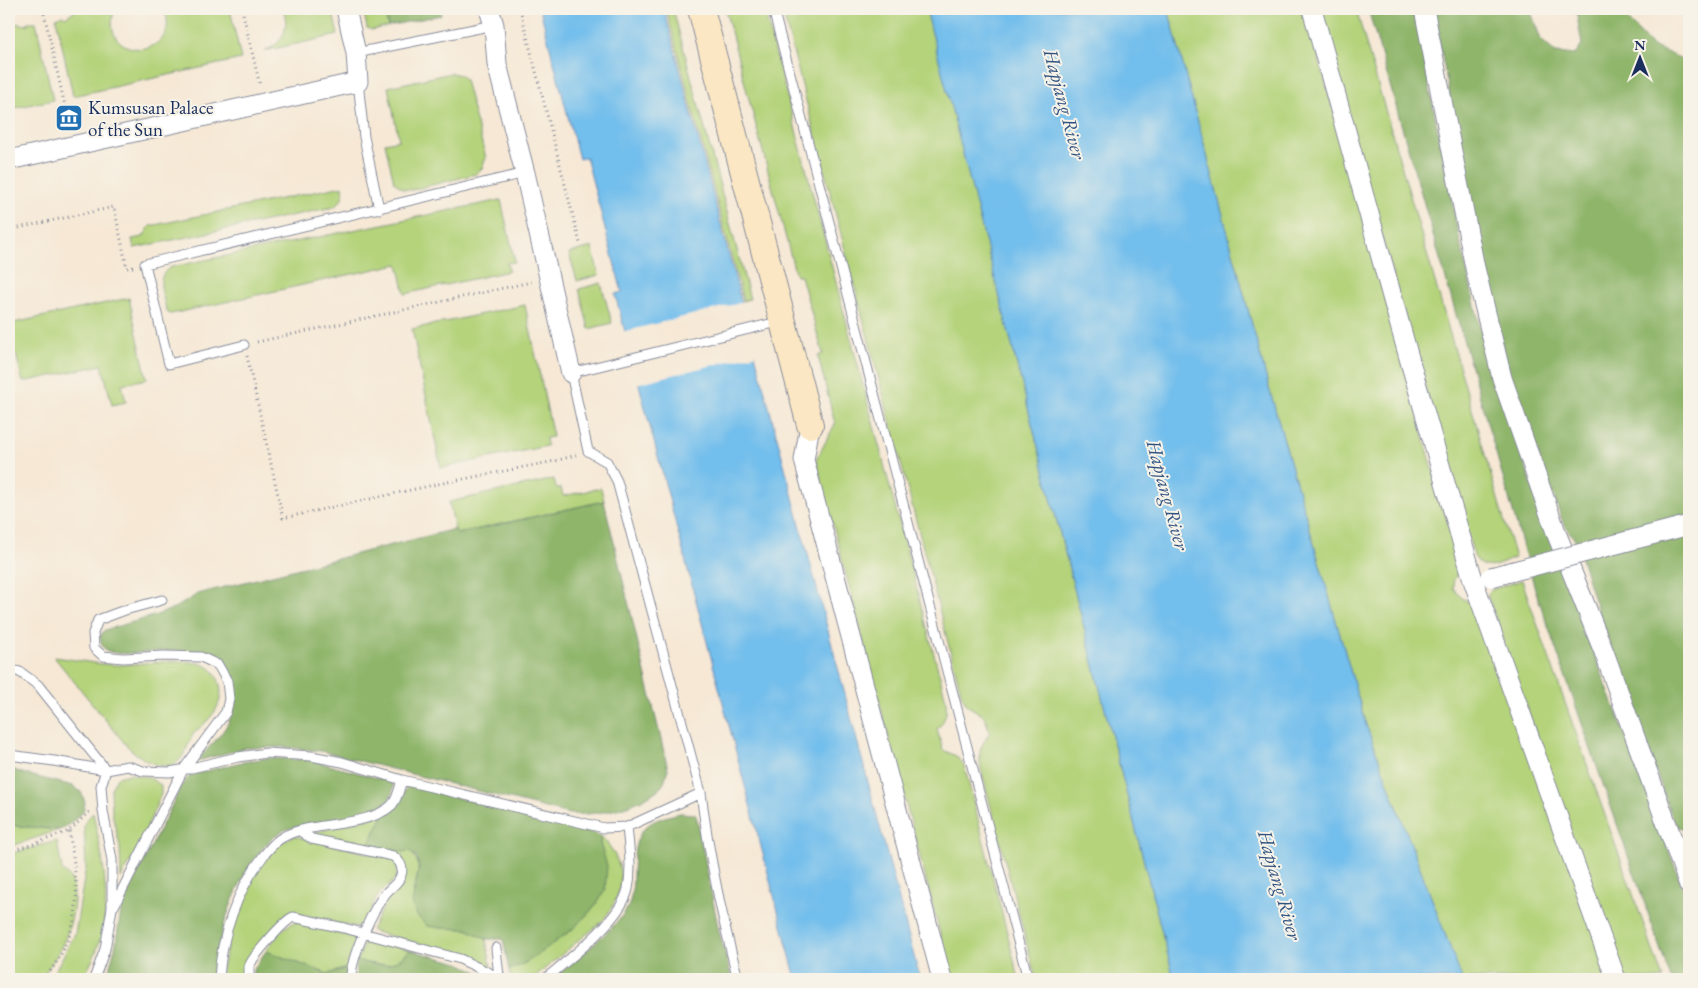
<svg xmlns="http://www.w3.org/2000/svg" width="1698" height="988" font-family="'EB Garamond',serif">
  <style>
    .green { fill: #b4d37a; stroke: #68816c }
    .forest { fill: #8fb56a; stroke: #557264 }
    .water { fill: #72beec; stroke: #4676a5 }
    .pier { fill: #f6e8d5 }
    .lines { fill: none; stroke-linecap: round; stroke-linejoin: round }
    .lane-casing { stroke: #888c9a; stroke-width: 11 }
    .street-casing { stroke: #888c9a; stroke-width: 21 }
    .secondary-casing { stroke: #888c9a; stroke-width: 28 }
    .path { stroke: #888c9a; stroke-width: 3; stroke-dasharray: 1 4; stroke-linecap: butt }
    .lane { stroke: #fff; stroke-width: 9 }
    .street { stroke: #fff; stroke-width: 19 }
    .secondary { stroke: #fbe7c3; stroke-width: 26 }
    .street-bridge-casing { stroke: #888c9a; stroke-width: 21; stroke-linecap: butt }
    .street-bridge { stroke: #fff; stroke-width: 19 }
    .labels { text-anchor: middle; stroke-width: 4; stroke-linejoin: round; paint-order: stroke }
    .poi-label { font-size: 19px; fill: #1b2f5e; stroke: #f7f3e8; text-anchor: start }
    .water-label { font-size: 20px; font-style: italic; fill: #315382; stroke: #f7f3e8 }
  </style>
  <rect width="100%" height="100%" fill="#f7f3e8"/>
  <filter id="ink" filterUnits="userSpaceOnUse"><feTurbulence type="fractalNoise" baseFrequency=".02" numOctaves="2"/><feDisplacementMap in="SourceGraphic" scale="10" xChannelSelector="R" yChannelSelector="G"/><feConvolveMatrix kernelMatrix="1 2 1 2 8 2 1 2 1" color-interpolation-filters="sRGB"/></filter>
  <filter id="wash" filterUnits="userSpaceOnUse"><feTurbulence type="fractalNoise" baseFrequency=".0096" numOctaves="4" result="noise"/><feDisplacementMap in="SourceGraphic" scale="20" xChannelSelector="R" yChannelSelector="G"/><feGaussianBlur stdDeviation="1.12" result="paint"/><feColorMatrix in="noise" values="0 0 0 0 0 0 0 0 0 0 0 0 0 0 0 0 0 1.4 0 .05"/><feComposite in="paint" operator="in"/></filter>
  <g filter="url(#wash)">
    <rect width="100%" height="100%" fill="#f6e8d5"/>
    <path class="green" d="M78 9H110L114 12C99 64 185 58 164 9H230L241 59 73 96 56 18 63 15 65 17Z
      M283 9H332L338 35 264 51C283 44 290 28 283 9Z
      M363 9H384L388 26 372 30 367 28Z
      M666 9H673L750 299 743 301Z
      M725 9H764L946 700C947 712 946 720 937 729L943 750 956 756 964 765 1019 979H952L816 460 835 424 818 356 823 354 801 276H796Z
      M782 9H926L1174 979H1036L981 769C978 749 980 749 990 732L984 716 968 706 962 696Z
      M1168 9H1305L1461 570 1454 579 1453 588 1463 599 1476 604 1612 979H1462L1366 725 1269 388Z
      M1316 9H1356L1515 558C1498 564 1485 575 1474 556Z
      M9 22 27 25 28 22H36L53 100 9 109Z
      M451 73 461 75 465 80 486 158 482 168 476 174 412 190 403 189 394 182 385 143 399 140 388 87Z
      M343 186C345 196 341 202 334 207L134 248 132 239 143 237 150 226Z
      M501 200 515 262 507 263 509 271 405 294 398 264 171 314 168 313 166 309C163 293 154 277 171 267Z
      M592 247 599 275 577 281 569 253Z
      M601 283 612 323 589 329 579 289Z
      M129 298 147 379 122 384 126 402 112 405 102 365 23 382 16 354 9 355V324Z
      M525 305 553 437 546 438 547 446 441 468 412 329Z
      M554 479 556 488H561L563 496 601 488 604 501 456 534 449 502Z
      M1522 580 1528 598 1663 979H1621L1487 594 1493 589Z
      M54 657C74 659 94 664 114 665 137 666 200 652 214 672 227 691 220 709 205 723 202 727 197 729 194 733 188 742 186 756 176 763 160 773 137 756 126 745Z
      M129 774 148 777 161 785V794L137 851 121 878 120 846 112 813 111 789 117 777Z
      M93 813C106 872 117 925 82 979H48L56 969 75 934 86 867 84 825 87 819Z
      M384 814 367 847 315 836 313 833Z
      M9 825 59 830 9 847Z
      M294 836 392 859C396 863 398 867 397 873 395 883 383 889 377 897 371 907 369 920 360 928L294 913 286 914 251 957 245 979H221C221 970 224 961 226 952 233 917 248 874 274 848 280 842 287 839 294 836Z
      M601 836C626 863 627 889 604 919 596 928 584 936 574 944 560 956 546 968 532 979H511L509 970 527 962 573 929 595 906Z
      M57 841 62 870C66 874 70 876 72 881 74 888 74 894 74 901 72 931 59 956 40 979H9V854Z
      M409 850C423 863 418 874 413 891L440 928 467 929 486 939 491 967 463 955 375 932 371 930 389 896 403 880 394 853Z
      M295 922 356 938 347 968 328 974 266 951C274 940 281 927 295 922Z
      M365 941H378L410 950C391 969 382 966 357 961Z"/>
    <path class="forest" d="M384 9H440L441 15 388 26Z
      M1368 9H1414L1459 237 1488 361 1552 542 1689 904V979H1671L1536 592Z
      M1433 9H1530L1541 40 1556 53 1575 55 1582 45 1576 10 1612 9 1618 10 1652 46 1689 62V830L1678 827 1672 817 1593 597 1575 539 1564 525 1510 375 1483 269Z
      M604 501 668 769C666 774 665 783 661 787 639 807 598 816 569 814L321 751 283 747 245 748 197 761C220 734 239 722 233 685 232 678 228 665 223 660 209 646 159 651 140 653 130 653 115 655 106 650 101 646 101 641 100 636L105 630C137 620 170 615 197 594L455 529 457 534Z
      M267 758 310 760 388 781 393 784C397 825 303 817 279 833 242 859 215 936 214 979H104L109 969 115 948 122 905 183 783 191 775 238 763Z
      M9 768 25 774 73 786 81 792 85 802 83 812 68 825 59 830 9 825Z
      M407 786 566 823 601 836 600 843 607 866 605 890 595 906 573 929 527 962 509 970 503 939H486L467 929 440 928 427 926 417 916 412 903 419 868 417 857 409 851 394 853 367 847 384 814 394 807 401 800Z
      M680 813 695 814 697 819 719 932 732 979H553C570 965 619 925 628 907 639 882 625 845 647 826 656 818 669 816 680 813Z
      M410 950 459 963 493 979H355L357 961C382 966 391 969 410 950Z
      M266 951 328 974 347 968 345 979H253V970Z"/>
    <path class="water" d="M540 9H664L920 979H796L615 294 622 292 586 157 579 159Z
      M926 9H1168L1269 388 1366 725 1462 979H1174Z"/>
    <path class="pier" d="M744 302 758 354 636 384 622 332Z"/>
  </g>
  <g filter="url(#ink)">
    <g class="lines">
      <g class="lane-casing">
        <path id="lane" d="M773 9 1028 979
          M356 53 494 25
          M358 82 364 137 379 209
          M244 345 169 364 145 264 525 173
          M9 669 20 672 38 685 106 770
          M9 755 54 761 106 770
          M701 793C709 856 722 918 738 979
          M300 831 312 839 393 856C399 861 404 866 401 875 399 883 391 887 386 893 373 908 350 959 351 979
          M114 906 183 770 226 712 229 699 227 681 218 665 201 657 164 656 123 658 103 656 94 648 93 633 98 620 125 610 162 600
          M496 948 499 977
          M94 979 105 949 112 908V860L103 811 101 786 106 770 128 766 143 771 169 772 187 769 238 757 267 753 311 756 342 762 402 780 604 828 627 827 701 793 617 481 607 462 588 451 571 373 782 321
          M219 979C221 936 237 890 264 855 269 849 275 841 283 837 311 821 368 828 392 805 398 798 399 789 402 780
          M249 979C249 976 249 971 249 967 252 957 283 922 293 917L344 928 460 959 502 979
          M545 979C569 959 621 920 628 889 632 869 629 847 627 827"/>
      </g>
      <g class="street-casing">
        <path id="street" d="M489 9 494 25 497 64 525 173 571 373
          M1312 9 1411 365 1474 583 1616 979
          M1424 9 1475 268 1502 378 1557 535 1604 652 1689 885
          M9 160 358 82 356 53 346 9
          M810 425 804 460 942 979"/>
      </g>
      <g class="secondary-casing">
        <path id="secondary" d="M701 9 810 425"/>
      </g>
      <path class="path" d="M43 9 70 128
        M242 9 260 86
        M520 9 580 243
        M9 230 114 207 127 268 134 267
        M257 342 531 282
        M247 356 283 518 438 484 555 461 576 455
        M9 851 34 844 69 831 90 811
        M44 979C85 928 79 892 69 831"/>
      <use href="#lane" class="lane"/>
      <use href="#street" class="street"/>
      <use href="#secondary" class="secondary"/>
      <g class="street-bridge-casing">
        <path id="street-bridge" d="M1491 577 1689 525"/>
      </g>
      <use href="#street-bridge" class="street-bridge"/>
    </g>
  </g>
  <defs>
    <g id="museum-square" transform="scale(1.4375)"><rect x="-9" y="-9" width="18" height="18" rx="4" fill="#1f6fb2" stroke="#f7f3e8"/><path d="M0-6L6-3V-2H-6V-3ZM-5-1h2V3h-2ZM-1-1h2V3h-2ZM3-1h2V3H3ZM-6 4H6V6H-6Z" fill="#fff"/></g>
  </defs>
  <g fill-rule="evenodd">
    <use href="#museum-square" x="69" y="118"/>
  </g>
  <g class="labels">
    <g class="poi-label">
      <text x="88" y="114">Kumsusan Palace<tspan x="88" dy="22">of the Sun</tspan></text>
    </g>
    <g class="water-label">
      <text transform="translate(1065 104) rotate(75)" y="7">Hapjang River</text>
      <text transform="translate(1168 495) rotate(75)" y="7">Hapjang River</text>
      <text transform="translate(1280 885) rotate(74)" y="7">Hapjang River</text>
    </g>
  </g>
  <rect width="1698" height="988" fill="none" stroke="#f7f3e8" stroke-width="30"/>
  <g transform="translate(1640 58)" stroke="#f7f3e8" stroke-width="4" paint-order="stroke">
  <path d="M0-4L9 19L0 12L-9 19Z" fill="#1b2f5e"/>
  <text y="-8" font-size="14" font-weight="bold" text-anchor="middle" fill="#1b2f5e">N</text>
  </g>
</svg>
